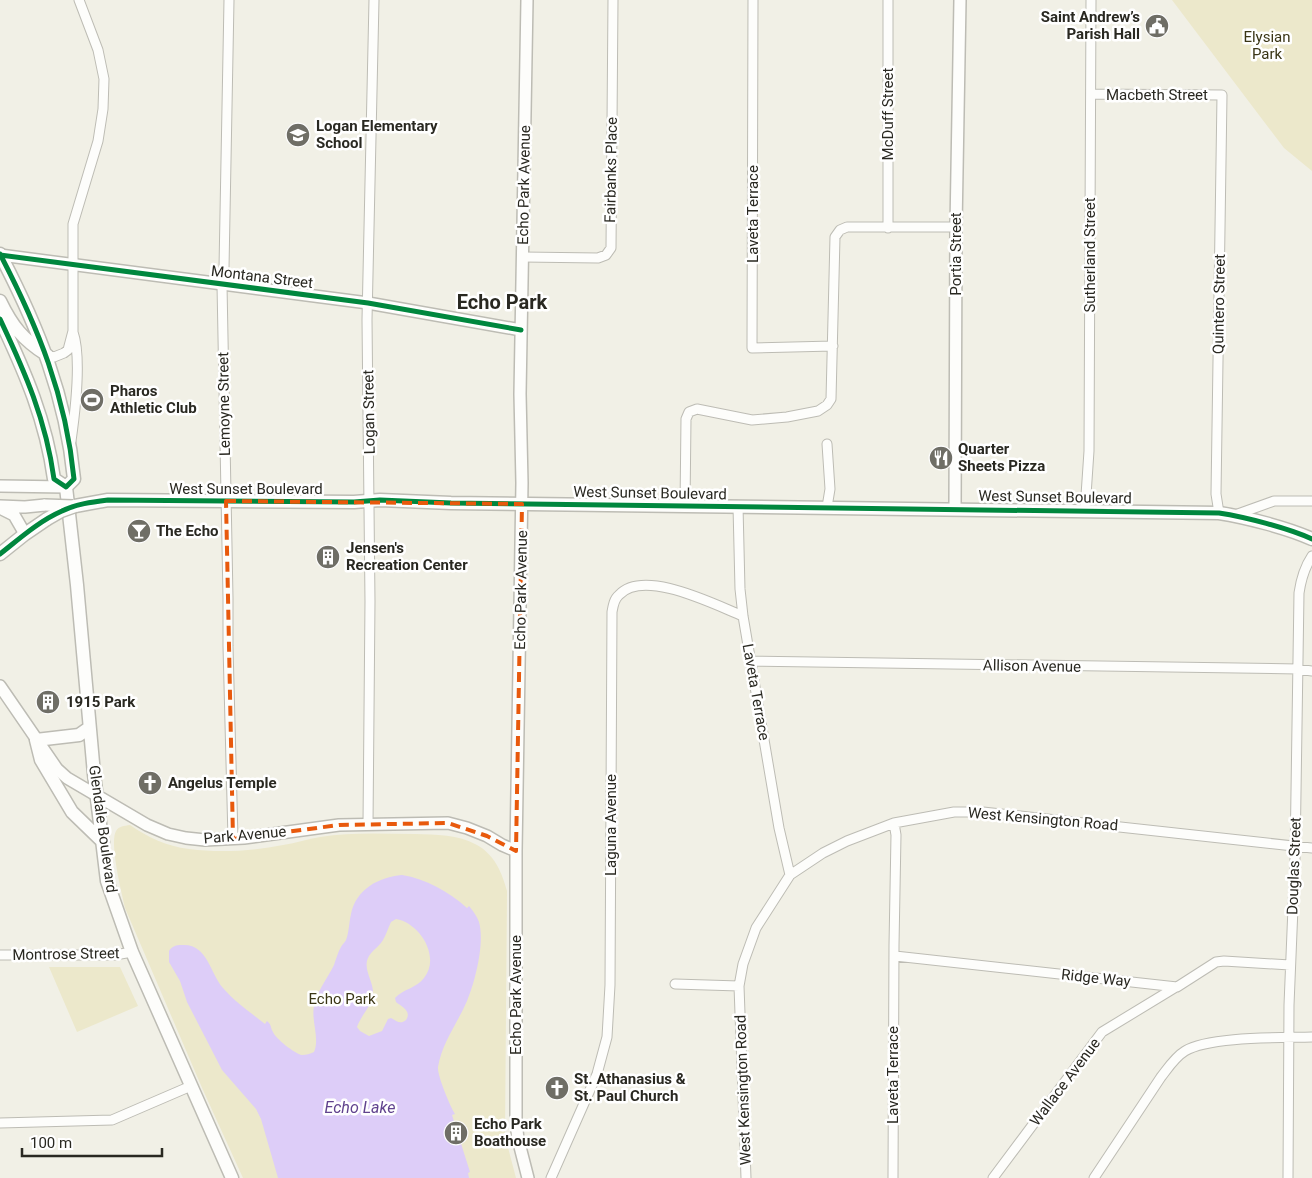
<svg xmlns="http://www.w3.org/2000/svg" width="1312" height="1178" font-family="Roboto,sans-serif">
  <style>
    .green { fill: #ece8cb }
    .water { fill: #ddcdf8; fill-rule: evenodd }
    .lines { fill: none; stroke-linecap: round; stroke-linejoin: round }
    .street-casing { stroke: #bdbcb4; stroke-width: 11 }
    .secondary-casing { stroke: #bdbcb4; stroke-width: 14 }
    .primary-casing { stroke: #bdbcb4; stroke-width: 15 }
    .street { stroke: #fdfdfb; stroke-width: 9 }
    .secondary { stroke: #fdfdfb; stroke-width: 11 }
    .primary { stroke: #fdfdfb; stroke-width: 12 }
    .secondary-bridge-casing { stroke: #bdbcb4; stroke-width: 14; stroke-linecap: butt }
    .primary-bridge-casing { stroke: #bdbcb4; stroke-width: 15; stroke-linecap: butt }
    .secondary-bridge { stroke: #fdfdfb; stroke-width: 11 }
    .primary-bridge { stroke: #fdfdfb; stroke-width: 12 }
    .cycleway-casing { stroke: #fff; stroke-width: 8 }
    .cycleway { stroke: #00873e; stroke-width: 5 }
    .marked { fill: none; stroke: #e8590c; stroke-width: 4; stroke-dasharray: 10 6; stroke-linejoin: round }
    .labels { text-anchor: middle; stroke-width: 5; stroke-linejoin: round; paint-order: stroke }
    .poi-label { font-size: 15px; font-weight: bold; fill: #292821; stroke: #fff; text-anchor: start }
    .park-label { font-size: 15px; fill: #3a3515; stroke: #fff }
    .street-label { font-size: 15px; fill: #292821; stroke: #fff }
    .water-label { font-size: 16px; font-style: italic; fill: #61438e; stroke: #fff }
    .district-label { font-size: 20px; font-weight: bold; fill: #292821; stroke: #fff }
  </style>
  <rect width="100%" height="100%" fill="#f1f0e6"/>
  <path class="green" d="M1172 0H1312V171L1284 148Z
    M130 825C149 838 166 846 189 849 220 853 253 851 283 845 296 843 308 839 320 837 351 832 383 834 415 834 436 835 458 834 477 845 495 855 502 873 507 891L505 1136 516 1178H243L203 1090 125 908C122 894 109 843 116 831 119 826 124 826 130 825Z
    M49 967H120L138 1006 77 1032Z"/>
  <path class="water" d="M402 875C426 879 448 891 467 908L469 906C473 911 477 916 479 922 485 943 475 982 467 1001 457 1024 442 1043 438 1067 437 1075 450 1106 455 1114L452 1115 470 1172 468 1173 469 1178H278L261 1119 256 1109 222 1070 187 1002 180 981 169 962V951C172 946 176 945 182 945 207 943 210 973 223 988 235 1002 250 1012 265 1024L267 1021C272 1025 270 1027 273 1032 275 1038 295 1054 302 1055 306 1055 310 1054 314 1052 320 1038 311 1021 314 1006 317 991 327 979 334 965 336 959 338 952 341 947 342 945 345 942 346 940 349 933 349 922 351 914 356 889 379 877 402 875ZM396 919C420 923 441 957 424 978 417 988 403 989 395 998L396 1002C402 1007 412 1011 406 1020 400 1025 397 1021 391 1018L388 1019 382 1031 369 1036 360 1031 357 1027C361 1015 373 1005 373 992 373 981 363 969 368 958 371 951 379 947 383 940 386 935 388 928 391 922Z"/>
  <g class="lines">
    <g class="street-casing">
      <path id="street" d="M229 0 224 268 222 285 228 598V646L233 839
        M753 0 752 348 833 346
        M888 0V228
        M1091 94 1222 95 1216 494 1219 513
        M523 257 598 258 606 255 611 248 613 0
        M47 355 54 357 64 353 68 350 73 331V224L98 141 103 109 104 79 98 50 79 0
        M71 441C75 413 82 358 73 332
        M827 444 830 489 827 507
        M685 506 686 419 689 412 697 409 752 420 787 417 818 411 827 405 831 399 835 237 840 230 847 227H956
        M738 506 740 589 743 616 779 828 790 875
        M1085 510 1089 451 1091 0
        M1235 515 1274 501H1312
        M752 661 1298 669 1312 671
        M368 824 370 601 367 320 374 0
        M0 955H115L132 952
        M895 956 1177 987 1216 962 1224 961 1290 965
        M675 984 739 986
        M0 1123 112 1120 191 1086
        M551 1178 597 1074 607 1037 610 985 612 612C613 606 614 599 619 595 644 568 715 605 743 616
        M746 1178 739 986 743 964 756 928 790 875 823 853 847 841 894 823 954 812H983L1312 848
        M893 1178 894 945 896 835 894 823
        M993 1178 1102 1032 1176 987
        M1094 1178 1161 1077C1168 1068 1175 1057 1185 1051 1209 1036 1282 1038 1312 1037
        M1288 1178 1289 1005 1295 858 1299 593C1301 579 1304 568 1312 556"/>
    </g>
    <g class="secondary-casing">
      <path id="secondary" d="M527 0 520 394 522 483 516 851V1122L518 1139 528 1178
        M0 255 368 303 521 330
        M0 486 66 487
        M0 506 25 507 45 505
        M0 508 14 515 25 534
        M955 509 956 227 960 0
        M0 686 57 769 67 778 147 825 168 834 186 838 205 840 244 838 339 825 448 823 467 828 487 836 502 845 516 851"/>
    </g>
    <g class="primary-casing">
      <path id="primary" d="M0 254C38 327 66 396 74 479L66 487
        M0 301C12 326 23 340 47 355
        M0 319C25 372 46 420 54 479L66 487 77 585 94 774 107 881 132 952 232 1178
        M75 506 108 500 354 502 380 500 451 503 1219 513C1245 517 1288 528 1312 539
        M0 554 25 534 47 519
        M89 728 79 735 36 740 41 760 72 812 103 842"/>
    </g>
    <use href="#street" class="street"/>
    <use href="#secondary" class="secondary"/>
    <use href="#primary" class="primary"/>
    <g class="secondary-bridge-casing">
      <path id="secondary-bridge" d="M45 505 73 506"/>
    </g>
    <g class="primary-bridge-casing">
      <path id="primary-bridge" d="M47 519 61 511 75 506"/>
    </g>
    <use href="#secondary-bridge" class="secondary-bridge"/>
    <use href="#primary-bridge" class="primary-bridge"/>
    <g class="cycleway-casing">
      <path id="cycleway" d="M0 254C38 327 66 396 74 479L66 487 54 479C46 420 25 372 0 319
        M0 255 368 303 521 330
        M0 554C19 539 39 521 62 511 76 504 92 502 108 500L354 502 380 500 451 503 1219 513C1245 517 1288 528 1312 539"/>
    </g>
    <use href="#cycleway" class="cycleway"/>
  </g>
  <path class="marked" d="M226 501 522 504 516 851 487 836 448 823 339 825 233 839Z"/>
  <defs>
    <g id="civic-disc" transform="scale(1.25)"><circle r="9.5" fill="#6f6e66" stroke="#fff"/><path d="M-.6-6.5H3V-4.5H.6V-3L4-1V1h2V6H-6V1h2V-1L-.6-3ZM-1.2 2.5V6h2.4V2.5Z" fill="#fff"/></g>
    <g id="school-disc" transform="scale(1.25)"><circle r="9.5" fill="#6f6e66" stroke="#fff"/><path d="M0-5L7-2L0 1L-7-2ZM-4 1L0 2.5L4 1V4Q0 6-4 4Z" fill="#fff"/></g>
    <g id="stadium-disc" transform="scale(1.25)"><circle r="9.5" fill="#6f6e66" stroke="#fff"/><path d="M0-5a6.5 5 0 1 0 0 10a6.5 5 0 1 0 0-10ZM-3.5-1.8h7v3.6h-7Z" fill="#fff"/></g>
    <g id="restaurant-disc" transform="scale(1.25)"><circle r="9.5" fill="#6f6e66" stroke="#fff"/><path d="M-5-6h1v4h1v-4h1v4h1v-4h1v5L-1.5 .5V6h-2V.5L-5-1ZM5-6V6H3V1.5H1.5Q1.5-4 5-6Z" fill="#fff"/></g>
    <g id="bar-disc" transform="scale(1.25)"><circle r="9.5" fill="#6f6e66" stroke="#fff"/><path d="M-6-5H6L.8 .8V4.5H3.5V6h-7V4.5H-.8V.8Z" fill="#fff"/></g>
    <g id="building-disc" transform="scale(1.25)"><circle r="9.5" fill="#6f6e66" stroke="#fff"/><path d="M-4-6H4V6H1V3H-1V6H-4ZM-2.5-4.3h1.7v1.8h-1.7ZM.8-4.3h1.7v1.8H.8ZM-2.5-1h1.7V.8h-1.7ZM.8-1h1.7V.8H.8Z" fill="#fff"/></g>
    <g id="church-disc" transform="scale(1.25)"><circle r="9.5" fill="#6f6e66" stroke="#fff"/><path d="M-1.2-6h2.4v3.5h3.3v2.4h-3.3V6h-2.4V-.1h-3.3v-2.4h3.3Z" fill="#fff"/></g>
  </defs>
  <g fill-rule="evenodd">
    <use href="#civic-disc" x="1157" y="26"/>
    <use href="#school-disc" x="298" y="135"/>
    <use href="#stadium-disc" x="92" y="400"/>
    <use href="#restaurant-disc" x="941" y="458"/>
    <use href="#bar-disc" x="139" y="531"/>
    <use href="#building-disc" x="328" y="557"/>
    <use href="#building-disc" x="48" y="702"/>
    <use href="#church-disc" x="150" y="783"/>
    <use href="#church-disc" x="557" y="1088"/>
    <use href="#building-disc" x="456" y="1133"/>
  </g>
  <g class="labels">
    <g class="poi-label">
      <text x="1140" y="22" text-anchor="end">Saint Andrew’s<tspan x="1140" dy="17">Parish Hall</tspan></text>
      <text x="316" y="131">Logan Elementary<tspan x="316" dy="17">School</tspan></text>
      <text x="110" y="396">Pharos<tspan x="110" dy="17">Athletic Club</tspan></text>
      <text x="958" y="454">Quarter<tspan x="958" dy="17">Sheets Pizza</tspan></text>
      <text x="156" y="536">The Echo</text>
      <text x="346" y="553">Jensen's<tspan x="346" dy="17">Recreation Center</tspan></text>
      <text x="66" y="707">1915 Park</text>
      <text x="168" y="788">Angelus Temple</text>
      <text x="574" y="1084">St. Athanasius &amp;<tspan x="574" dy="17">St. Paul Church</tspan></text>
      <text x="474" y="1129">Echo Park<tspan x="474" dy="17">Boathouse</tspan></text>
    </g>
    <g class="park-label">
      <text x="1267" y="42">Elysian<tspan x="1267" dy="17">Park</tspan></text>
      <text x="342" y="1004">Echo Park</text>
    </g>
    <g class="street-label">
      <text x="1157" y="100">Macbeth Street</text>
      <text transform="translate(888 114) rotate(-90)" y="5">McDuff Street</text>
      <text transform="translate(611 170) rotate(-89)" y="5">Fairbanks Place</text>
      <text transform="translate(524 185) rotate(-89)" y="5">Echo Park Avenue</text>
      <text transform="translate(753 214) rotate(-90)" y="5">Laveta Terrace</text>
      <text transform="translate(956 254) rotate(-90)" y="5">Portia Street</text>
      <text transform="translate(1090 255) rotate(-90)" y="5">Sutherland Street</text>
      <text transform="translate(262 277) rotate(7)" y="5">Montana Street</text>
      <text transform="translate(1219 304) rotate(-89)" y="5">Quintero Street</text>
      <text transform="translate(224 404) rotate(-91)" y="5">Lemoyne Street</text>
      <text transform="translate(369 412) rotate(-91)" y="5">Logan Street</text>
      <text x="246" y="494">West Sunset Boulevard</text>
      <text transform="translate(650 493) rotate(1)" y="5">West Sunset Boulevard</text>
      <text transform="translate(1055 497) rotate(1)" y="5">West Sunset Boulevard</text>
      <text transform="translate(521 590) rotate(-89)" y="5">Echo Park Avenue</text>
      <text transform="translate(1032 666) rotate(1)" y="5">Allison Avenue</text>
      <text transform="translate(756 692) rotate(80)" y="5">Laveta Terrace</text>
      <text transform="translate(1043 819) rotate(5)" y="5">West Kensington Road</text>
      <text transform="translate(611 825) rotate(-90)" y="5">Laguna Avenue</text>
      <text transform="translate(103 829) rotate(82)" y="5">Glendale Boulevard</text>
      <text transform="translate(245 835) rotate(-5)" y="5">Park Avenue</text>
      <text transform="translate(1294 866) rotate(-88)" y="5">Douglas Street</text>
      <text transform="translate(66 954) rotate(-1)" y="5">Montrose Street</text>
      <text transform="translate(1096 978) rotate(6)" y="5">Ridge Way</text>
      <text transform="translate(516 995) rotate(-90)" y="5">Echo Park Avenue</text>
      <text transform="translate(893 1075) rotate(-90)" y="5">Laveta Terrace</text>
      <text transform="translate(1065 1082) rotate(-53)" y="5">Wallace Avenue</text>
      <text transform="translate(743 1090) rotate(-92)" y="5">West Kensington Road</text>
    </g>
    <g class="water-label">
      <text x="360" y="1113">Echo Lake</text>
    </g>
    <g class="district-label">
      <text x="502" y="309">Echo Park</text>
    </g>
  </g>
  <path d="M22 1148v8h140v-8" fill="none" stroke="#292821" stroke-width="2.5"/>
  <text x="30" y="1148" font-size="15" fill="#292821" stroke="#ffffff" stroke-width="4" paint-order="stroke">100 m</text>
</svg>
